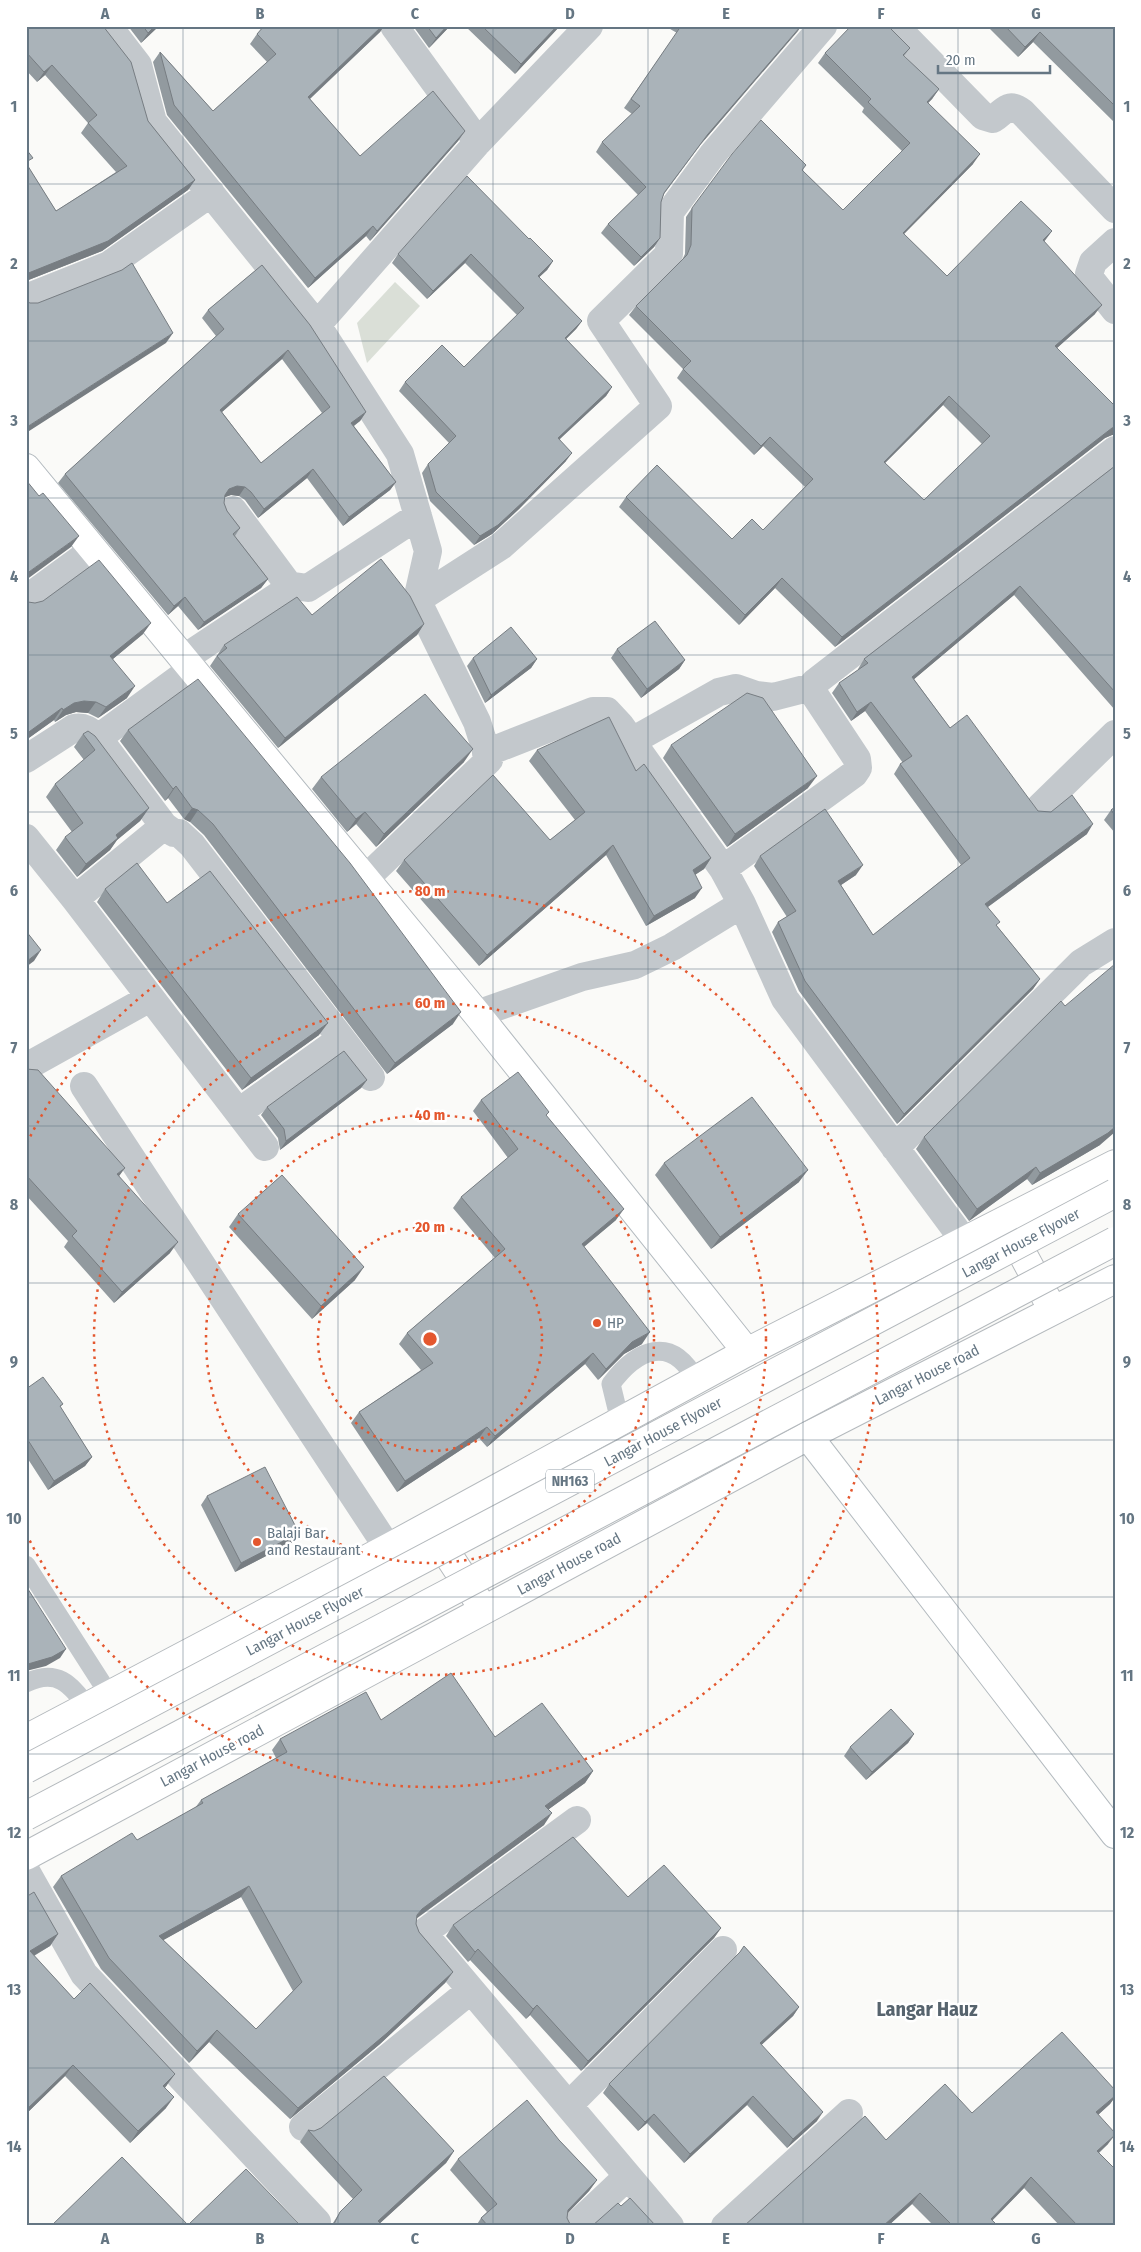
<svg xmlns="http://www.w3.org/2000/svg" width="1141" height="2252" font-family="'Fira Sans Condensed',sans-serif">
  <style>
    .green { fill: #dadfd7 }
    .lines { fill: none; stroke-linecap: round; stroke-linejoin: round }
    .secondary-casing { stroke: #b3babf; stroke-width: 30 }
    .primary-casing { stroke: #b5babe; stroke-width: 30 }
    .lane { stroke: #c3c8cc; stroke-width: 19 }
    .street { stroke: #c3c8cc; stroke-width: 28 }
    .secondary { stroke: #fff; stroke-width: 28 }
    .primary { stroke: #fff; stroke-width: 28 }
    .highway-bridge-casing { stroke: #b4b9bd; stroke-width: 30; stroke-linecap: butt }
    .highway-bridge { stroke: #fff; stroke-width: 28 }
    .wall { fill: #929a9f; fill-rule: evenodd }
    .shaded-wall { fill: #777d82 }
    .building { fill: #aab3b9; stroke: #777d82; fill-rule: evenodd }
    .grid { fill: none; stroke: #657683; stroke-width: 1; stroke-opacity: 0.55 }
    .ring { fill: none; stroke: #e4572e; stroke-width: 2.5; stroke-dasharray: 2.5 5 }
    .poi-dot { fill: #e4572e; stroke: #fff; stroke-width: 2 }
    .labels { text-anchor: middle; stroke-width: 5; stroke-linejoin: round; paint-order: stroke }
    .shield { fill: #fff; stroke: #939fa8; stroke-width: 1 }
    .shield-label { font-size: 14px; font-weight: bold; fill: #657683 }
    .street-label { font-size: 15px; fill: #657683; stroke: #fff }
    .poi-label { font-size: 15px; fill: #657683; stroke: #fff; text-anchor: start }
    .district-label { font-size: 20px; font-weight: bold; fill: #57646e; stroke: #fff }
    .centre { fill: #e4572e; stroke: #fff; stroke-width: 2.5 }
    .ring-label { font-size: 15px; text-anchor: middle; font-weight: bold; fill: #e4572e; stroke: #fff; stroke-width: 5; stroke-linejoin: round; paint-order: stroke }
    .neatline { fill: none; stroke: #657683; stroke-width: 2 }
    .grid-label { font-size: 16px; text-anchor: middle; font-weight: bold; fill: #657683 }
  </style>
  <rect width="100%" height="100%" fill="#fafaf8"/>
  <path class="green" d="M395 282 420 306 367 363 357 323Z"/>
  <g class="lines">
    <g class="secondary-casing">
      <path id="secondary" d="M26 468 477 1014 747 1352
        M808 1436 1115 1834"/>
    </g>
    <g class="primary-casing">
      <path id="primary" d="M1007 1225 1049 1303
        M431 1529 479 1602
        M26 1739 388 1548 747 1352 1115 1164
        M26 1856 808 1436 1115 1279"/>
    </g>
    <path class="lane" d="M620 1421 611 1384C637 1349 671 1334 696 1380
      M26 1565 110 1696
      M26 1683C57 1668 70 1684 88 1707"/>
    <path class="street" d="M108 26 138 65 153 122 317 325 400 454 428 551 417 600 477 722 489 760 365 879
      M394 26 478 142
      M895 26 983 116 993 119C1005 112 1007 101 1022 112L1115 209
      M1115 242 1093 262 1089 274 1092 281 1115 310
      M26 298 109 265 211 193
      M317 325 478 142 589 26
      M233 510 291 588
      M26 599 93 550
      M417 600 501 546 658 406 601 321 669 254 670 212 713 154 823 26
      M183 659 287 590 294 586 308 588 418 516
      M98 738 164 826 174 833H179L192 845 371 1077
      M632 741 719 692 736 688 756 695 773 697 812 687
      M486 753 593 711H607L620 725 723 869
      M26 759 74 728C85 726 90 731 98 738L192 669
      M1040 807 1115 734
      M26 838 75 899 164 826
      M75 899 265 1147
      M742 904 723 869 854 774 858 768 857 759 814 694 812 691 814 683 1115 450
      M477 1014 582 977 635 965 672 947 742 904 785 999 965 1242
      M26 1067 150 998
      M84 1086 388 1548
      M239 1112 341 1039
      M895 1148 1081 963 1115 942
      M577 1820 423 1933 670 2226
      M26 1871 84 1974 317 2222 314 2226
      M569 2105 723 1950
      M303 2127 471 1990
      M575 2226 628 2176
      M725 2226 849 2113"/>
    <use href="#secondary" class="secondary"/>
    <use href="#primary" class="primary"/>
    <g class="highway-bridge-casing">
      <path id="highway-bridge" d="M26 1769 1115 1193
        M26 1816 1115 1241"/>
    </g>
    <use href="#highway-bridge" class="highway-bridge"/>
  </g>
  <path class="wall" d="M26 26 148 121 195 180 188 190 102 251 26 281 27 165 56 211 116 172 81 133 88 123 45 75 37 82 26 70Z
    M128 26H159L141 43Z
    M264 26H384L380 32 310 99 360 156 465 131 458 141 370 241 366 236 308 288 167 115 153 62 160 52 213 111 267 62 250 44 257 34Z
    M413 26H450L429 48Z
    M465 26H560L515 74Z
    M665 26H801L701 144 664 194 661 202 660 238 654 247 634 266 601 233 608 224 638 195 596 152 602 142 632 114 624 108 677 33Z
    M987 26H1115V123L1033 42 1018 57Z
    M910 48 904 56 939 89 932 99 928 103 973 164 904 234 947 276 1052 231 1044 242 1095 314 1057 348 1115 406V435H1112L1105 438 835 647 775 588 739 625 619 507 626 497 732 539 763 530 805 487 763 446 754 455 677 378 683 369 629 315 636 306 682 260 685 254 686 217 692 208 806 165 802 170 843 210 902 151 862 112 864 108 818 63 825 53ZM943 405 982 444 924 500 885 463Z
    M529 239 553 261 547 270 539 277 582 321 576 329 566 339 612 387 606 396 560 439 566 461 519 509 492 534 474 545 430 501 422 473 428 464 449 443 399 391 405 382 464 367 517 315 465 263 427 299 392 263 398 254Z
    M262 265 366 412 360 421 354 426 396 482 390 490 343 526 307 478 258 518 245 500 239 496 231 495 224 497V503L227 511 240 528 235 536 268 579 261 588 198 630 178 606 168 615 58 483 65 474 216 336 202 318 208 310ZM282 359 322 413 261 463 222 412Z
    M1115 466V710L1014 595 914 679 950 728 1038 811 1087 834 988 907 997 926 1040 979 1033 989 897 1124 799 991 772 932 778 922 787 917 754 866 760 856 856 875 841 885 873 935 961 865 894 774 900 764 903 763 865 711 851 721 832 693 839 683 858 670V669L864 659Z
    M26 601 28 602 143 634 113 659 127 698 98 718 88 713 76 712 66 715 55 722 54 720 26 740Z
    M312 615 424 624 417 635 278 748 210 666 224 645Z
    M617 649 685 660 679 669 641 698 611 658Z
    M473 658 537 659 531 668 485 703 467 666Z
    M128 730 453 1024 387 1074 204 835 190 822 184 819 168 798 165 801 120 741Z
    M83 734 149 808 140 821 117 840 110 850 77 877 56 850 65 837 72 832 46 797 55 784 84 760 74 747Z
    M671 745 808 788 727 847 663 758Z
    M537 750 636 771 711 858 704 869 695 875V898L646 926 606 855 479 966 396 871 404 860 550 840 575 820 529 761Z
    M464 762 376 847 356 824 347 832 312 789 321 777Z
    M1115 807V833L1104 820 1111 810Z
    M105 889 167 903 319 1035 242 1090 97 902Z
    M26 1069 119 1176 170 1253 114 1303 64 1247 68 1241 26 1195Z
    M367 1080 361 1088 280 1150 278 1138 261 1115 267 1107Z
    M481 1100 549 1112 546 1116 616 1220 584 1247 642 1344 624 1354 598 1380 585 1364 487 1447 479 1438 397 1492 351 1423 359 1412 421 1370 399 1344 407 1333 495 1258 453 1208 461 1197 508 1158 473 1111Z
    M924 1137 1100 1145 1032 1185 1027 1179 969 1221 916 1149Z
    M664 1163 799 1182 711 1249 655 1175Z
    M238 1214 355 1280 312 1319 229 1227Z
    M26 1389 63 1404 60 1407 92 1457 85 1466 48 1490 26 1456Z
    M207 1496 299 1533 293 1542 235 1572 201 1505Z
    M381 1720 495 1737 593 1771 585 1783 549 1809 544 1825 416 1919V1924L419 1932 453 1972 445 1983 380 2044 290 2119 209 2042 189 2063 101 1969 53 1887 61 1876 137 1840 195 1808 201 1800 276 1758 272 1750 280 1739ZM241 1897 293 1991 256 2029 163 1940Z
    M914 1734 908 1743 866 1780 844 1756 850 1747Z
    M26 1897 58 1934 50 1946 34 1956 74 1999 167 2085 165 2088 166 2108 130 2143 65 2076 26 2114Z
    M628 1897 721 1928 714 1938 581 2071 530 2015 526 2019 470 1960 468 1962 446 1936 453 1925Z
    M744 1946 799 2007 793 2016 761 2045 817 2121 787 2148 747 2105 684 2163 647 2123 638 2131 603 2093 609 2084 738 1955Z
    M1115 2090V2097L1110 2104 1098 2115 1108 2144 1099 2153 1115 2226H1060L1024 2188 992 2220 996 2226H934L912 2204 888 2226H744L886 2140 972 2113Z
    M308 2130 454 2151 446 2163 380 2223 331 2226 340 2212 353 2199 300 2142Z
    M559 2140 597 2180 589 2191 567 2214V2218L571 2226H476L481 2218 487 2212 450 2170 458 2159Z"/>
  <path class="shaded-wall" d="M155 26H159L141 43 148 33Z
    M382 26H384L380 32 301 107 308 97Z
    M447 26H450L429 48 436 38Z
    M557 26H560L515 74 521 64Z
    M801 26 798 31 701 144 708 134Z
    M1040 32 1033 42 1018 57 1025 47Z
    M52 65 45 75 37 82 44 72Z
    M939 89 932 99 920 111 927 102Z
    M465 131 458 141 370 241 377 231Z
    M980 154 973 164 896 242 903 233Z
    M195 180 188 190 102 251 26 281V274Z
    M373 226 366 236 308 288 315 278Z
    M1052 231 1045 240 1036 250 1043 240Z
    M660 238 654 247 634 266 641 257Z
    M471 254 465 263 427 299 433 291Z
    M553 261 547 270 532 284 538 276Z
    M1102 305 1095 314 1048 356 1055 346Z
    M582 321 576 329 558 347 565 338Z
    M173 333 166 343 26 433V429L27 427Z
    M288 350 282 359 214 419 220 410Z
    M612 387 606 396 552 446 558 438Z
    M949 396 943 405 877 471 884 462Z
    M366 412 360 421 345 432 351 423Z
    M1115 427V435H1112L1105 438 835 647 842 637 1112 428Z
    M770 437 763 446 754 455 761 446Z
    M572 453 566 461 519 509 492 534 474 545 480 536Z
    M313 469 307 478 258 518 264 509Z
    M396 482 390 490 343 526 349 517Z
    M237 486 245 487 239 496 231 495 223 498 229 489Z
    M79 536 71 547 26 580V574Z
    M782 578 775 588 739 625 745 615Z
    M268 579 261 588 198 630 204 622Z
    M1020 586 1014 595 906 686 912 677Z
    M185 597 178 606 168 615 174 606Z
    M151 623 143 634 102 668 110 656Z
    M424 624 417 635 278 748 285 738Z
    M537 659 531 668 485 703 491 695Z
    M685 660 679 669 641 698 647 689Z
    M135 686 127 698 98 718 106 707Z
    M84 701 96 702 88 713 76 712 66 715 55 722 63 710 74 703Z
    M871 702 865 711 851 721 857 712Z
    M62 708 54 720 26 740V734Z
    M473 749 464 762 376 847 384 834Z
    M817 776 808 788 727 847 735 834Z
    M176 786 168 798 165 801 173 789Z
    M149 808 140 821 117 840 110 850 77 877 86 864 116 835Z
    M192 808 198 810 190 822 184 819Z
    M365 812 356 824 347 832 356 819Z
    M1093 824 1087 834 978 914 985 904Z
    M613 845 606 855 479 966 487 955Z
    M711 858 704 869 685 881 693 870Z
    M863 865 856 875 832 891 838 881Z
    M702 888 695 898 646 926 654 916Z
    M41 950 34 961 26 967V962Z
    M1040 979 1033 989 897 1124 904 1114Z
    M461 1012 453 1024 387 1074 395 1063Z
    M328 1023 319 1035 242 1090 251 1078Z
    M367 1080 361 1088 280 1150 286 1141Z
    M1115 1127V1132L1100 1145 1032 1185 1040 1173Z
    M1036 1167 1027 1179 969 1221 977 1209Z
    M125 1168 117 1179V1174Z
    M808 1170 799 1182 711 1249 720 1237Z
    M624 1209 616 1220 574 1255 582 1244Z
    M178 1242 170 1253 114 1303 122 1292Z
    M364 1267 355 1280 312 1319 321 1306Z
    M650 1332 642 1344 624 1354 598 1380 606 1369 632 1342Z
    M593 1353 585 1364 487 1447 495 1436Z
    M487 1427 479 1438 397 1492 405 1481Z
    M92 1457 85 1466 48 1490 54 1481Z
    M299 1533 293 1542 235 1572 241 1563Z
    M66 1649 60 1658 46 1666 26 1671V1665L28 1664Z
    M914 1734 908 1743 866 1780 872 1772Z
    M593 1771 585 1783 538 1817 545 1806Z
    M552 1813 544 1825 414 1920 409 1927 422 1909Z
    M249 1886 241 1897 151 1947 159 1936Z
    M721 1928 714 1938 581 2071 588 2061Z
    M58 1934 50 1946 26 1960 30 1951Z
    M478 1949 470 1960 468 1962 475 1952Z
    M453 1972 445 1983 380 2044 290 2119 298 2108Z
    M537 2005 530 2015 526 2019 533 2009Z
    M799 2007 793 2016 754 2052 760 2043Z
    M217 2030 209 2042 189 2063 197 2051Z
    M73 2065 65 2076 26 2114V2110Z
    M175 2074 167 2085 155 2097 163 2086Z
    M753 2096 747 2105 684 2163 690 2154Z
    M1115 2096V2097L1110 2104 1089 2123 1096 2112Z
    M174 2097 166 2108 130 2143 138 2131Z
    M823 2112 817 2121 787 2148 793 2139Z
    M654 2114 647 2123 638 2131 645 2122Z
    M1115 2135 1108 2144 1089 2161 1097 2151Z
    M454 2151 446 2163 377 2226 378 2221Z
    M1031 2177 1024 2188 987 2226 991 2219Z
    M597 2180 589 2191 560 2221 568 2210Z
    M920 2193 912 2204 888 2226H883Z"/>
  <path class="building" d="M26 26H103L131 62 148 121 195 180 108 241 26 274V163L56 211 127 166 88 123 97 115 52 65 44 72 26 52Z
    M143 26H155L148 33Z
    M264 26H382L308 97 360 156 433 91 465 131 377 231 373 226 315 278 174 105 160 52 213 111 276 54 257 34Z
    M427 26H447L436 38Z
    M482 26H557L521 64Z
    M681 26H801L708 134 664 193 661 202 660 238 641 257 608 224 646 187 602 142 640 106 631 99Z
    M851 26H888L910 48 903 55 939 89 927 102 980 154 903 233 947 276 1021 201 1052 231 1043 240 1102 305 1055 346 1115 406V427L1112 428 842 637 782 578 745 615 626 497 657 465 732 539 752 519 763 530 813 479 770 437 761 446 683 369 691 361 636 306 687 255 691 245 692 208 732 154 761 120 806 165 802 170 843 210 910 143 868 102 871 99 825 53ZM949 396 990 436 924 500 884 462Z
    M1005 26H1115V106L1040 32 1025 47Z
    M26 149 33 158 26 162Z
    M467 176 529 239 530 238 553 261 538 276 582 321 565 338 612 387 558 438 572 453 525 500 498 525 480 536 436 492 428 464 456 436 405 382 442 345 464 367 524 308 471 254 433 291 398 254Z
    M132 263 173 333 27 427 26 426V301L30 303H38L122 270Z
    M262 265 310 325 366 412 351 423 396 482 349 517 313 469 264 509 251 492 245 487 237 486 229 489 225 495 224 503 227 511 240 528 233 534 268 579 204 622 185 597 174 606 65 474 224 329 208 310ZM288 350 330 407 261 463 220 410Z
    M1115 466V626L1113 628 1115 630V692L1020 586 912 677 950 728 967 715 1038 811 1051 812 1072 795 1093 824 985 904 1000 922 996 925 1040 979 904 1114 805 981 778 922 796 911 760 856 825 809 863 865 838 881 873 935 970 858 900 764 912 756 871 702 857 712 839 683 868 663 864 659Z
    M26 480 39 496 43 493 79 536 26 574Z
    M381 559 410 596 424 624 285 738 217 656 227 648 224 645 297 597 312 615Z
    M99 560 151 623 110 656 135 686 106 707 96 702 84 701 74 703 63 710 62 708 26 734V601L28 602 35 603 43 601Z
    M655 621 685 660 647 689 617 649Z
    M511 627 537 659 491 695 473 658Z
    M198 679 350 863 461 1012 395 1063 213 824 198 810 192 808 176 786 173 789 128 730Z
    M747 693 763 698 817 776 735 834 671 745Z
    M425 694 473 749 384 834 365 812 356 819 321 777Z
    M609 717 636 771 644 764 711 858 693 870 702 888 654 916 613 845 487 955 404 860 493 775 550 840 585 812 537 750Z
    M88 731 95 736 149 808 116 835 118 838 86 864 65 837 83 823 55 784 95 750 83 734Z
    M1115 807V815L1111 810Z
    M137 863 167 903 210 871 328 1023 251 1078 105 889Z
    M26 931 41 950 26 962Z
    M1115 964V1127L1108 1133 1040 1173 1036 1167 977 1209 924 1137 1061 1001 1065 1006Z
    M344 1051 367 1080 286 1141 284 1129 267 1107Z
    M26 1069 38 1070 125 1168 117 1174 178 1242 122 1292 72 1236 77 1231 26 1175Z
    M518 1072 549 1112 546 1115 624 1209 582 1244 650 1332 632 1342 606 1369 593 1353 495 1436 487 1427 405 1481 359 1412 433 1363 407 1333 505 1249 461 1197 518 1149 481 1100Z
    M752 1097 808 1170 720 1237 664 1163Z
    M282 1175 364 1267 321 1306 238 1214Z
    M43 1377 63 1404 60 1406 92 1457 54 1481 26 1437V1389Z
    M265 1467 299 1533 241 1563 207 1496Z
    M26 1586 66 1649 52 1657 28 1664 26 1665Z
    M451 1673 495 1737 542 1703 593 1771 545 1806 552 1813 422 1909 417 1915 416 1924 419 1932 453 1972 387 2033 298 2108 217 2030 197 2051 109 1958 61 1876 132 1833 137 1840 203 1803 201 1800 287 1752 280 1739 366 1692 381 1720ZM249 1886 302 1982 256 2029 159 1936Z
    M891 1709 914 1734 872 1772 850 1747Z
    M573 1837 628 1897 664 1865 721 1928 588 2061 537 2005 533 2009 478 1949 475 1952 453 1925Z
    M34 1892 58 1934 30 1951 74 1999 90 1983 175 2074 163 2086 174 2097 138 2131 73 2065 26 2110V1897Z
    M744 1946 799 2007 760 2043 823 2112 793 2139 753 2096 690 2154 654 2114 645 2122 609 2084 740 1952Z
    M1062 2032 1115 2090V2096L1096 2112 1115 2133V2135L1097 2151 1115 2169V2226H1078L1031 2177 991 2219 997 2225 995 2226H953L920 2193 883 2226H744L865 2116 886 2140 945 2084 972 2113Z
    M384 2076 454 2151 378 2221 383 2226H331L334 2224 340 2212 362 2190 308 2130 314 2131 321 2128Z
    M527 2100 559 2140 597 2180 568 2210 567 2218 571 2226H488L481 2218 497 2204 458 2159Z
    M122 2157 188 2225 246 2169 301 2226H51Z
    M630 2198 656 2226H592L618 2203 621 2206Z"/>
  <path class="grid" d="M183 26V2226M338 26V2226M493 26V2226M648 26V2226M803 26V2226M958 26V2226M26 184H1115M26 341H1115M26 498H1115M26 655H1115M26 812H1115M26 969H1115M26 1126H1115M26 1283H1115M26 1440H1115M26 1597H1115M26 1754H1115M26 1911H1115M26 2068H1115"/>
  <g class="ring">
    <circle cx="430" cy="1339" r="112"/>
    <circle cx="430" cy="1339" r="224"/>
    <circle cx="430" cy="1339" r="336"/>
    <path d="M27 1143A448 448 0 1 1 27 1535"/>
  </g>
  <g class="poi-dot">
    <circle cx="597" cy="1323" r="5"/>
    <circle cx="257" cy="1542" r="5"/>
  </g>
  <g class="labels">
    <rect class="shield" x="546" y="1469.5" width="48" height="23" rx="4"/>
    <g class="shield-label">
      <text x="570" y="1486">NH163</text>
    </g>
    <g class="street-label">
      <text transform="translate(1021 1243) rotate(-28)" y="5">Langar House Flyover</text>
      <text transform="translate(927 1375) rotate(-27)" y="5">Langar House road</text>
      <text transform="translate(663 1432) rotate(-28)" y="5">Langar House Flyover</text>
      <text transform="translate(569 1564) rotate(-28)" y="5">Langar House road</text>
      <text transform="translate(305 1621) rotate(-28)" y="5">Langar House Flyover</text>
      <text transform="translate(212 1756) rotate(-28)" y="5">Langar House road</text>
    </g>
    <g class="poi-label">
      <text x="607" y="1328">HP</text>
      <text x="267" y="1538">Balaji Bar<tspan x="267" dy="17">and Restaurant</tspan></text>
    </g>
    <g class="district-label">
      <text x="927" y="2016">Langar Hauz</text>
    </g>
  </g>
  <circle cx="430" cy="1339" r="8" class="centre"/>
  <g class="ring-label">
    <text x="430" y="896">80 m</text>
    <text x="430" y="1008">60 m</text>
    <text x="430" y="1120">40 m</text>
    <text x="430" y="1232">20 m</text>
  </g>
  <rect width="1141" height="2252" fill="none" stroke="#ffffff" stroke-width="55"/>
  <path d="M938 65v8h112v-8" fill="none" stroke="#657683" stroke-width="2.5"/>
  <text x="946" y="65" font-size="15" fill="#657683" stroke="#ffffff" stroke-width="4" paint-order="stroke">20 m</text>
  <rect x="28" y="28" width="1086" height="2196" class="neatline"/>
  <g class="grid-label">
    <text x="105" y="19">A</text>
    <text x="260" y="19">B</text>
    <text x="415" y="19">C</text>
    <text x="570" y="19">D</text>
    <text x="726" y="19">E</text>
    <text x="881" y="19">F</text>
    <text x="1036" y="19">G</text>
    <text x="14" y="112">1</text>
    <text x="1127" y="112">1</text>
    <text x="14" y="269">2</text>
    <text x="1127" y="269">2</text>
    <text x="14" y="426">3</text>
    <text x="1127" y="426">3</text>
    <text x="14" y="582">4</text>
    <text x="1127" y="582">4</text>
    <text x="14" y="739">5</text>
    <text x="1127" y="739">5</text>
    <text x="14" y="896">6</text>
    <text x="1127" y="896">6</text>
    <text x="14" y="1053">7</text>
    <text x="1127" y="1053">7</text>
    <text x="14" y="1210">8</text>
    <text x="1127" y="1210">8</text>
    <text x="14" y="1367">9</text>
    <text x="1127" y="1367">9</text>
    <text x="14" y="1524">10</text>
    <text x="1127" y="1524">10</text>
    <text x="14" y="1681">11</text>
    <text x="1127" y="1681">11</text>
    <text x="14" y="1838">12</text>
    <text x="1127" y="1838">12</text>
    <text x="14" y="1995">13</text>
    <text x="1127" y="1995">13</text>
    <text x="14" y="2152">14</text>
    <text x="1127" y="2152">14</text>
    <text x="105" y="2244">A</text>
    <text x="260" y="2244">B</text>
    <text x="415" y="2244">C</text>
    <text x="570" y="2244">D</text>
    <text x="726" y="2244">E</text>
    <text x="881" y="2244">F</text>
    <text x="1036" y="2244">G</text>
  </g>
</svg>
